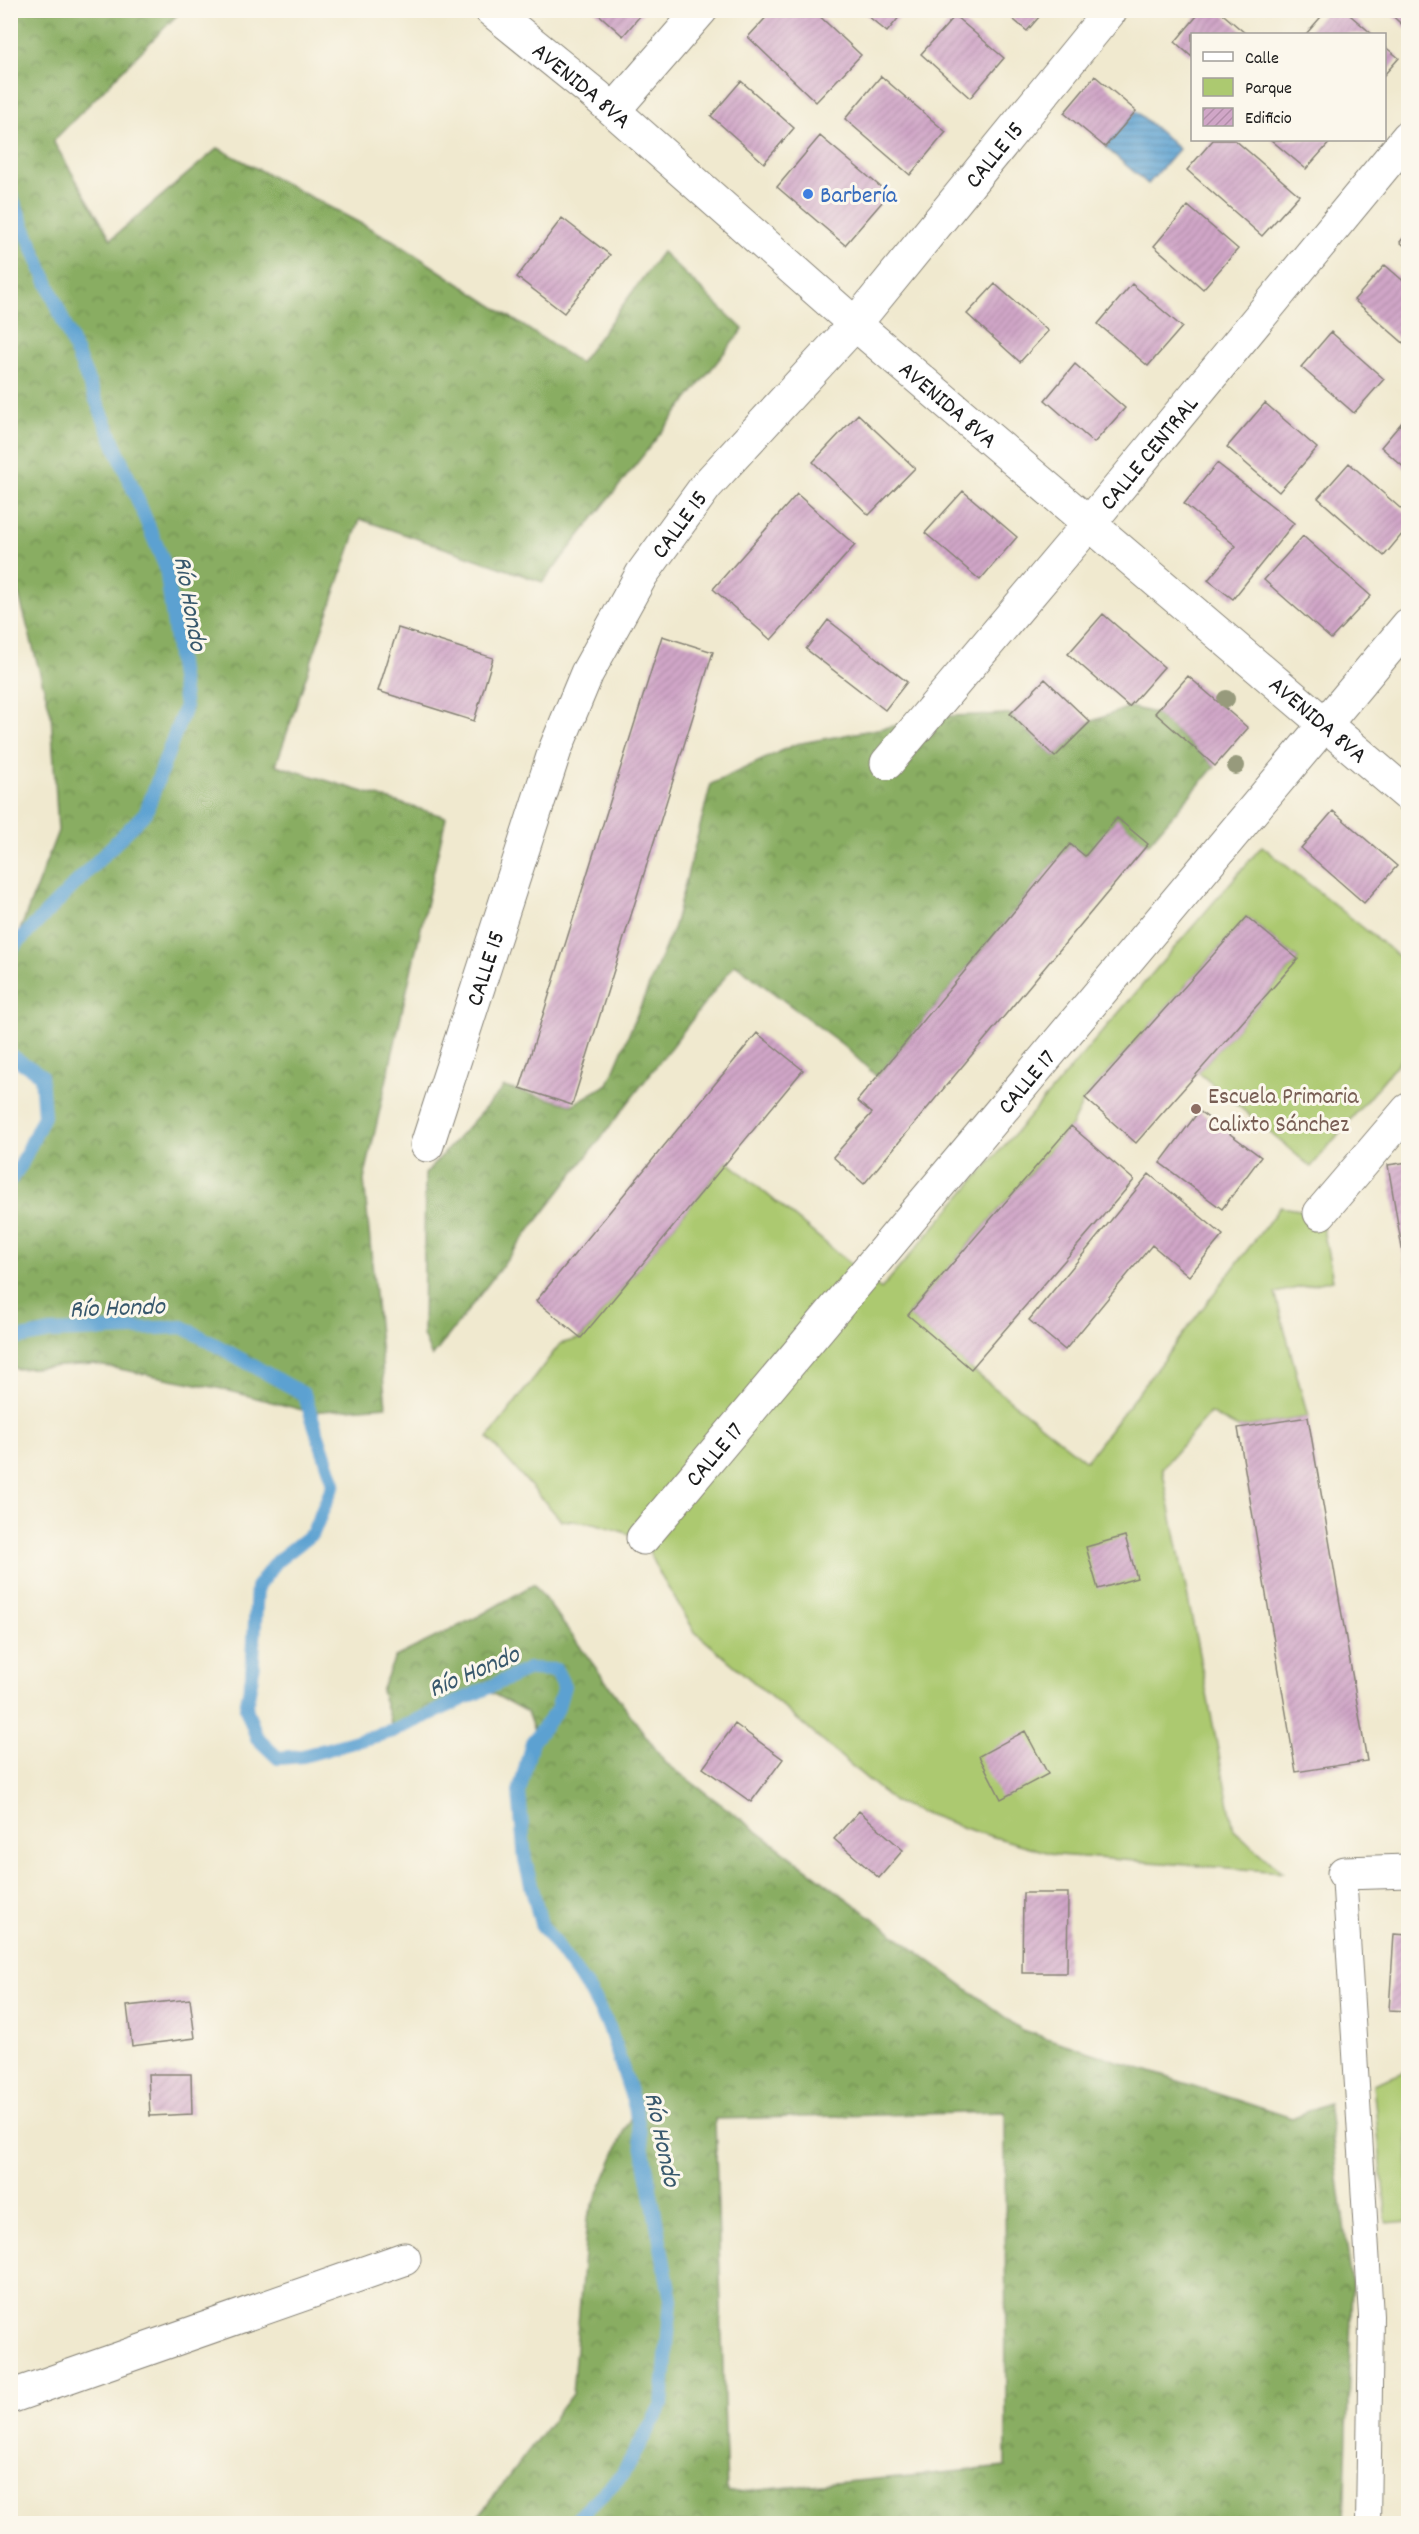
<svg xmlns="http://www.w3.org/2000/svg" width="1419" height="2534" font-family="Dekko,sans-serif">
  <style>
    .green { fill: #acc970; stroke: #647246; stroke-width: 1.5 }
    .forest { fill: url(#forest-crowns); stroke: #52643f; stroke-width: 1.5; fill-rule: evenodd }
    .water { fill: url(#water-rules); stroke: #3c5e76; stroke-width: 1.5 }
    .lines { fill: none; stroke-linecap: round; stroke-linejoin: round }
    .stream { stroke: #5ba1d1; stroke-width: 14 }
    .building { fill: url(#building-hatch) }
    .service-casing { stroke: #868276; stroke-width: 26 }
    .minor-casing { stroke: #868276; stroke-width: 35 }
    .service { stroke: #fff; stroke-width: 24 }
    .minor { stroke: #fff; stroke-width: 33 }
    .tree { fill: #979a7c }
    .shop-dot { fill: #3f7fe0; stroke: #fbf7ec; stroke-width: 2 }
    .education-dot { fill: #8d6e63; stroke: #fbf7ec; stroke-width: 2 }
    .labels { text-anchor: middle; stroke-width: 6; stroke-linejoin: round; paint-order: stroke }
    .street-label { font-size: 24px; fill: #1c1c1c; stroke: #fbf7ec }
    .shop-label { font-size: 24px; fill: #366cbe; stroke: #fbf7ec; text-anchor: start }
    .education-label { font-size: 24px; fill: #785e54; stroke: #fbf7ec; text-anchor: start }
    .water-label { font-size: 26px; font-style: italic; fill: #38586d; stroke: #fbf7ec }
  </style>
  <defs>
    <pattern id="forest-crowns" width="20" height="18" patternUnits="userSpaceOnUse" patternTransform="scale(1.5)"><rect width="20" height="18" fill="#89ad62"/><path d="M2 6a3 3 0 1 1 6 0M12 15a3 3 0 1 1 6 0" fill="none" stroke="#6f8c50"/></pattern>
    <pattern id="water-rules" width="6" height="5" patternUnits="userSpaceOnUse" patternTransform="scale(1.5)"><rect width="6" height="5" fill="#5ba1d1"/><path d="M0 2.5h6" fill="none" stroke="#4a82a9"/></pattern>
    <pattern id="building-hatch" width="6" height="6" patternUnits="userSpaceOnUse" patternTransform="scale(1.5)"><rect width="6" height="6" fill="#d0a6c7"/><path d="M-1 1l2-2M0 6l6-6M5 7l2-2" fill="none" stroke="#b28eaa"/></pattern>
  </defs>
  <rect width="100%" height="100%" fill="#fbf7ec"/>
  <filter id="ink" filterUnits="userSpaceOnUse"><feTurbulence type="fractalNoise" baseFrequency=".0167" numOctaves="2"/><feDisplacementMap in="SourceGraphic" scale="12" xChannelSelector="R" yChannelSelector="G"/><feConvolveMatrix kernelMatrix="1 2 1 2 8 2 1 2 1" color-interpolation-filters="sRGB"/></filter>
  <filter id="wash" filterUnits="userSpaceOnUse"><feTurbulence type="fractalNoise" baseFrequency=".008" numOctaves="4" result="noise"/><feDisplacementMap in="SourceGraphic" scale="24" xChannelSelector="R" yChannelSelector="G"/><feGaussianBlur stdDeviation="1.35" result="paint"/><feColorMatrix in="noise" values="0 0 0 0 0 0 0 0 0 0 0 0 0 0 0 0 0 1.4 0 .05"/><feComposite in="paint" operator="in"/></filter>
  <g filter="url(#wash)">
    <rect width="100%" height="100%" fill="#f0e9cf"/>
    <path class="green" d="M1262 846 1408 964V1051L1311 1167 1198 1072 1298 959 1247 917 1085 1098 1071 1126 908 1315 971 1369 1086 1461 1280 1207 1320 1213 1333 1280 1275 1293 1308 1417 1238 1428 1210 1413 1162 1468 1234 1830 1282 1872 1057 1855 973 1831 894 1802 695 1632 661 1576 643 1538 594 1523 561 1520 488 1438 560 1344 581 1338 727 1161 881 1289Z
      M1408 2070V2221L1387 2223 1373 2084Z"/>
    <path class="forest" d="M11 10 181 11 53 141 111 239 218 148 394 241 580 363 662 252 743 329 543 582 360 519 276 765 446 817 364 1180 386 1406 310 1412 218 1388 93 1364 16 1369 11 1366V1180L21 1165 44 1116 41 1075 11 1055V954L58 831 51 714 11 566Z
      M1129 707 1155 713 1215 766 1148 844 1117 819 1085 856 1070 844 877 1077 843 1045 735 964 432 1357 423 1335 425 1174 504 1087 572 1105 608 1084 674 926 711 784 796 744 948 716 1010 714 1055 757 1090 722Z
      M534 1584 666 1763 1022 2030 1292 2118 1328 2103 1352 2284 1344 2523H473L572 2394 587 2219 635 2107 609 2027 590 1992 541 1924 525 1861 519 1792 534 1731 527 1712 484 1689 393 1731 381 1691 395 1657 479 1616ZM1005 2112 1006 2467 727 2493 715 2119Z"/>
    <path class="water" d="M1136 111 1179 149 1148 184 1105 147Z"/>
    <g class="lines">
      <path class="stream" d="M10 193 166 568 185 707 146 812 13 947 10 954
        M10 1055 41 1075 44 1116 21 1165 10 1180
        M10 1340 51 1332 183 1327 304 1394 334 1483 313 1533 277 1561 257 1587 252 1676 246 1708 257 1738 278 1758 303 1756 393 1731 529 1669 556 1670 564 1686 557 1710 532 1742 519 1792 525 1861 541 1924 590 1992 609 2027 635 2107 671 2300 662 2405 622 2475 572 2524"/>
    </g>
    <g id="blocks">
      <path class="building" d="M594 10H645L623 36Z
        M773 10 786 13 788 10H813L861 55 816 102 748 37Z
        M861 10H905L887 32Z
        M1002 10H1045L1027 31Z
        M1202 10H1218L1246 34H1192V57L1175 42Z
        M1327 10H1344L1372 34H1306Z
        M1386 10H1408V30Z
        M955 16 1004 58 970 98 921 54Z
        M1384 46 1399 58 1384 75Z
        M881 76 946 132 910 175 845 119Z
        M1095 76 1136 111 1105 147 1064 113Z
        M741 81 794 128 764 163 711 116Z
        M820 136 889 194 845 245 777 187Z
        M1213 140H1235L1299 195 1262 236 1187 170Z
        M1271 140H1332L1306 169Z
        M1188 206 1238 249 1203 289 1154 246Z
        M562 218 610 255 564 313 517 277Z
        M1408 232V249L1400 242Z
        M1385 265 1408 285V347L1354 300Z
        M995 284 1048 331 1020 362 967 314Z
        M1132 284 1182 327 1148 366 1098 324Z
        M1331 332 1384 379 1354 413 1301 367Z
        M1075 364 1125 408 1094 443 1045 400Z
        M1265 403 1317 448 1279 492 1227 447Z
        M858 414 915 468 869 515 813 462Z
        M1408 415V471L1381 447Z
        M1217 463 1294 523 1233 599 1208 580 1236 546 1184 504Z
        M1349 463 1408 515V527L1384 556 1318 498Z
        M963 491 1017 537 980 580 925 533Z
        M797 494 855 545 771 640 713 589Z
        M1303 536 1371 596 1331 639 1264 580Z
        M1103 614 1164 667 1129 707 1068 654Z
        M828 620 907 682 885 710 806 649Z
        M398 628 493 658 474 721 378 691Z
        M662 636 713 652 572 1105 520 1088Z
        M1188 676 1248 728 1215 766 1155 713Z
        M1045 679 1090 722 1055 757 1010 714Z
        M1333 811 1397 866 1364 903 1301 848Z
        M1117 818 1148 844 864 1184 833 1157 872 1113 857 1101 1070 844 1085 856Z
        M1247 917 1298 959 1136 1143 1085 1098Z
        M757 1033 803 1070 581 1338 536 1301Z
        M1199 1111 1261 1157 1222 1209 1160 1163Z
        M1071 1126 1134 1180 971 1369 908 1315Z
        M1408 1162V1278H1407L1388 1165Z
        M1149 1174 1223 1235 1189 1276 1152 1245 1065 1350 1029 1320Z
        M1308 1417 1367 1761 1296 1772 1238 1428Z
        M1125 1536 1137 1578 1098 1589 1086 1547Z
        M735 1724 783 1759 751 1802 703 1768Z
        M1025 1731 1048 1774 1001 1799 979 1756Z
        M859 1811 903 1850 879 1878 834 1839Z
        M1023 1893H1068L1067 1973H1022Z
        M1394 1934 1408 1935V2011L1389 2010Z
        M190 1999 195 2038 132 2046 127 2006Z
        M148 2074H191L192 2114 150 2116Z"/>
    </g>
  </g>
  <g filter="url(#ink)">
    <use href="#blocks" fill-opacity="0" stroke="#868276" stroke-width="1.5"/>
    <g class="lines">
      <g class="service-casing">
        <path id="service" d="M1344 1873 1371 2316 1368 2524"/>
      </g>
      <g class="minor-casing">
        <g id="minor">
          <path id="s1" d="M491 10 597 96 855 324 1408 795"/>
          <path d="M614 110 701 10"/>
          <path id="s2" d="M887 763 1088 525 1408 137"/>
          <path id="s3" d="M427 1145 555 750 587 673 642 574 706 486 855 324 1111 10"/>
          <path d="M1320 1213 1408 1110"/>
          <path id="s4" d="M643 1538 1408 625"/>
          <path d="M1344 1873 1408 1871"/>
          <path d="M10 2397 404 2259"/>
        </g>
      </g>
      <use href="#service" class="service"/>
      <use href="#minor" class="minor"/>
    </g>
    <g class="tree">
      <circle cx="1226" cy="699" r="9"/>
      <circle cx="1236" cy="766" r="9"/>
    </g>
  </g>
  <circle class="shop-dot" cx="808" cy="194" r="6"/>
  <circle class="education-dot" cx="1196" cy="1109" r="6"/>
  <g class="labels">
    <g class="street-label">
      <text dy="8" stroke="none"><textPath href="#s1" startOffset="118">AVENIDA 8VA</textPath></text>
      <text dy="8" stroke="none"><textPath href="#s3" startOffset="1160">CALLE 15</textPath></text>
      <text dy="8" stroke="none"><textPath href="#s1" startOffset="604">AVENIDA 8VA</textPath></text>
      <text dy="8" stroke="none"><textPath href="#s2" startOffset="406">CALLE CENTRAL</textPath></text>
      <text dy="8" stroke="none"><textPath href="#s3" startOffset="674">CALLE 15</textPath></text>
      <text dy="8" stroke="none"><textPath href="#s1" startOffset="1090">AVENIDA 8VA</textPath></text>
      <text dy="8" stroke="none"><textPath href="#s3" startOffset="186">CALLE 15</textPath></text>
      <text dy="8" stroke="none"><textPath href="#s4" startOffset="596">CALLE 17</textPath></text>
      <text dy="8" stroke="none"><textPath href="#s4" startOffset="110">CALLE 17</textPath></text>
    </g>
    <g class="shop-label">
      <text x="820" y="202">Barbería</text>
    </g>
    <g class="education-label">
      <text x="1208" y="1103">Escuela Primaria<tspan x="1208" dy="28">Calixto Sánchez</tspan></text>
    </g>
    <g class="water-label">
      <text transform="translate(192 603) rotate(80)" y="9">Río Hondo</text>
      <text transform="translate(117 1306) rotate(-2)" y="9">Río Hondo</text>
      <text transform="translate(473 1670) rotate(-23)" y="9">Río Hondo</text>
      <text transform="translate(664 2139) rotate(78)" y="9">Río Hondo</text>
    </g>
  </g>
  <rect width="1419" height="2534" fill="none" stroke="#fbf7ec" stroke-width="36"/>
  <rect x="1191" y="33" width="195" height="108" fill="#fbf7ec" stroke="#a29f99" stroke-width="1.5"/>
  <rect x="1203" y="52" width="30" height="9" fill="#ffffff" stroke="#a29f99" stroke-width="1.5"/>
  <text x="1245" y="63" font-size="18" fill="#1c1c1c">Calle</text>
  <rect x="1203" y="78" width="30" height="18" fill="#acc970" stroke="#a29f99" stroke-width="1.5"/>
  <text x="1245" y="93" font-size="18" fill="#1c1c1c">Parque</text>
  <rect x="1203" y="108" width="30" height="18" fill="url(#building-hatch)" stroke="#a29f99" stroke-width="1.5"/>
  <text x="1245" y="123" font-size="18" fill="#1c1c1c">Edificio</text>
</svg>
